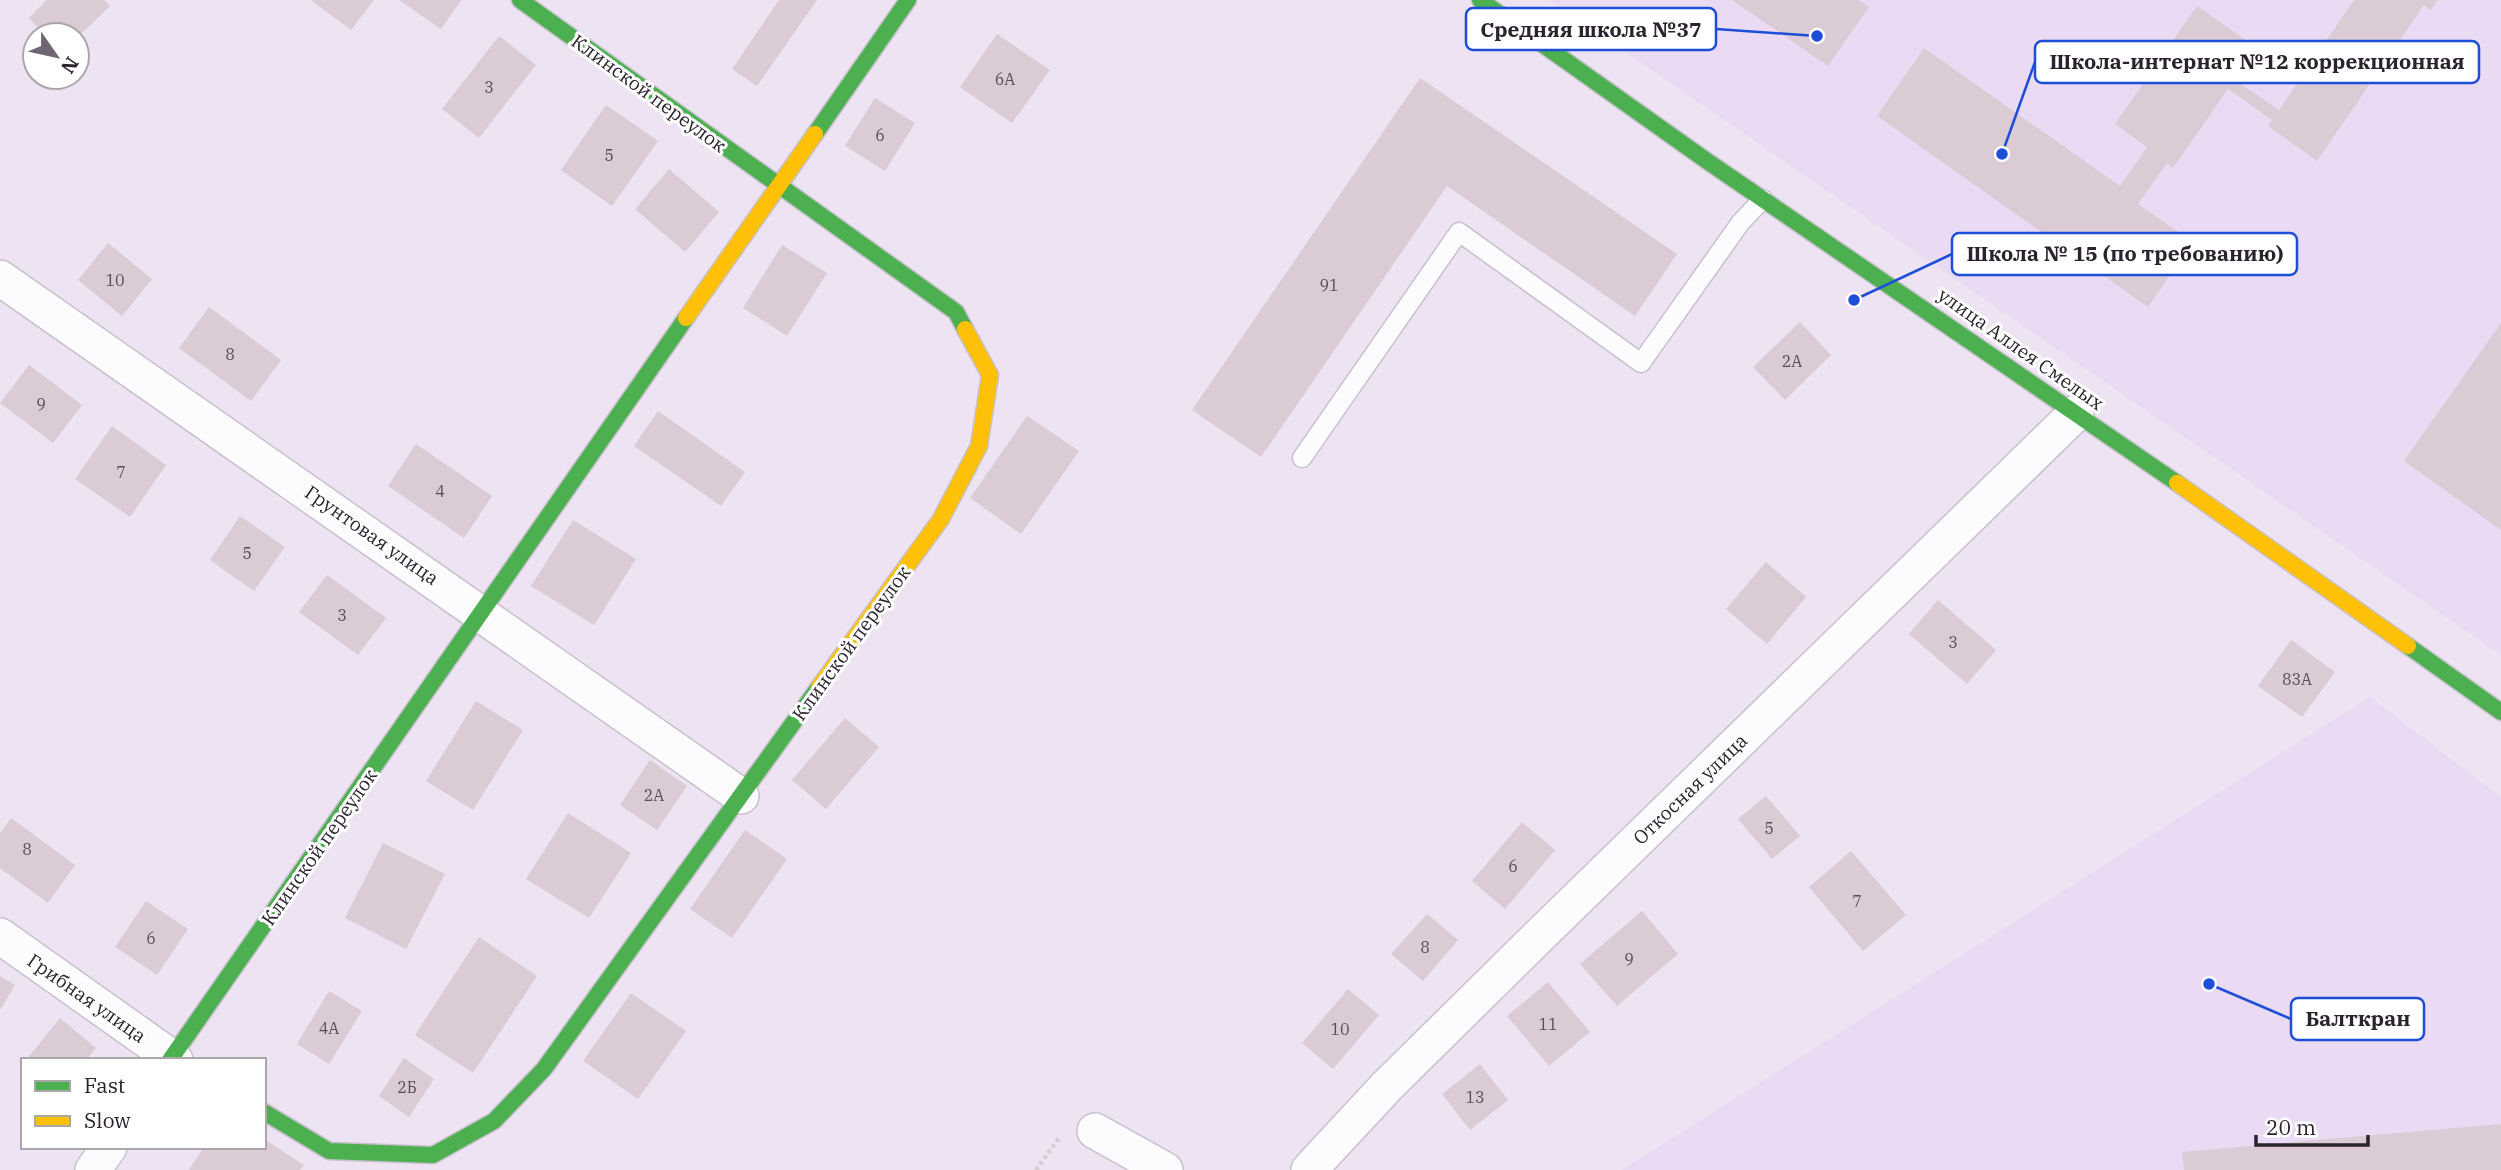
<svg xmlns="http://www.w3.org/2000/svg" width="2501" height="1170" font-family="'IBM Plex Serif',serif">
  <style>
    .built { fill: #ebdaf3 }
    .building { fill: #dacbd5 }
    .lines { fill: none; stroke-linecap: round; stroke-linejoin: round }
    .lane-casing { stroke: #c8c1cd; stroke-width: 21 }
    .street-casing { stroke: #c8c1cd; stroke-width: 38 }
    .fast-casing { stroke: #c8c1cd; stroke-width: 19 }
    .slow-casing { stroke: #c8c1cd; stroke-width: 19 }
    .path { stroke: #d3cfd4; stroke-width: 4.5; stroke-dasharray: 3.5 3.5; stroke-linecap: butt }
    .lane { stroke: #fcfbfd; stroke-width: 18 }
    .street { stroke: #fcfbfd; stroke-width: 35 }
    .fast { stroke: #4caf50; stroke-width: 16 }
    .slow { stroke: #ffc107; stroke-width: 16 }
    .labels { text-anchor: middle; stroke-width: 6; stroke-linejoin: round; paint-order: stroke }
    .number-label { font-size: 16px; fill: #574e58 }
    .street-label { font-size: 19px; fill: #2a232d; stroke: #fff }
    .leader { fill: none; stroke: #1d4ed8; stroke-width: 2.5 }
    .callout-dot { fill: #1d4ed8; stroke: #fff; stroke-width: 2.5 }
    .callout { fill: #fff; stroke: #1d4ed8; stroke-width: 2.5 }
    .callout-label { font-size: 21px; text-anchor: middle; font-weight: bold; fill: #2a232d }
  </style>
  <rect width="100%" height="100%" fill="#ede3f2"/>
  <path class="built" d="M1550 0H2501V655Z
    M2370 697 2501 797V1170H1622Z"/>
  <path class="building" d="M47 0H104L110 6 77 38V35H45L29 18Z
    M311 0H374L351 30Z
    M399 0H461L441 29Z
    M779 0H817L757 86 732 69Z
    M1732 0H1859L1869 7 1828 66Z
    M2354 0H2438L2431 10 2424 5 2317 161 2268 126 2272 120 2228 89 2173 168 2167 163 2138 204 2193 242 2148 307 1877 116 1924 48 2120 186 2147 147 2115 124 2197 6 2257 48 2235 80 2279 110Z
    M997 34 1050 70 1012 123 960 87Z
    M499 36 536 65 479 138 442 109Z
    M1420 78 1677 254 1635 316 1447 186 1261 457 1192 410Z
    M875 98 915 123 885 171 845 146Z
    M606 105 658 141 612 206 561 170Z
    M669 169 719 212 685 252 635 209Z
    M108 243 152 279 122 316 78 280Z
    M782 245 827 273 787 336 743 308Z
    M209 307 281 360 251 401 179 348Z
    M1800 322 1831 355 1785 400 1753 367Z
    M2501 323V530L2404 461Z
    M29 365 82 405 53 443 0 403Z
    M658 411 745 472 721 506 634 446Z
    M1027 416 1079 451 1021 534 970 498Z
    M112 426 166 465 130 517 75 479Z
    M416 444 492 496 464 538 388 486Z
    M240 516 285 547 254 591 210 560Z
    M573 520 636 559 594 625 531 586Z
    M1766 562 1806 597 1767 644 1726 609Z
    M327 575 386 618 358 655 299 612Z
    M1938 600 1996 650 1967 684 1909 634Z
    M2291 640 2335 672 2302 717 2258 686Z
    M476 701 523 730 473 810 426 781Z
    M845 718 879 747 826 809 792 780Z
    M650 760 687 786 657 830 620 805Z
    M1766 796 1800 836 1772 859 1738 819Z
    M568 813 631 853 589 918 526 879Z
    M11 818 75 865 48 903 0 868V833Z
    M1522 822 1555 850 1505 909 1472 881Z
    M745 830 787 859 732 938 690 909Z
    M383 843 445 874 406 949 345 918Z
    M1851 851 1906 915 1863 951 1809 887Z
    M146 901 188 929 157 975 115 947Z
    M1642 911 1678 954 1617 1006 1580 964Z
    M1427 914 1458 940 1423 981 1391 954Z
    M479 937 537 976 473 1073 415 1035Z
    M0 976 15 985 0 1010Z
    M1548 982 1590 1032 1549 1066 1507 1016Z
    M1348 989 1379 1015 1333 1069 1302 1043Z
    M329 991 362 1011 329 1064 297 1044Z
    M631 993 686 1031 638 1099 583 1061Z
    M60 1018 96 1048 86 1060H26Z
    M404 1058 434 1079 409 1117 379 1096Z
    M1480 1064 1508 1100 1470 1130 1442 1094Z
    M2501 1124V1170H2184L2182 1152Z
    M264 1139 304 1165 300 1170H189L204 1147H264Z"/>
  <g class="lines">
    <g class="lane-casing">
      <path id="lane" d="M1302 458 1459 232 1641 363 1741 222 1763 199"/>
    </g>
    <g class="street-casing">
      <path id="street" d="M0 278 741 796
        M0 936 175 1060
        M1095 1131 1165 1170
        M93 1170 109 1147
        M1309 1170 1387 1086 1537 938 2076 413"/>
    </g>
    <g class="fast-casing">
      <path id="fast" d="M520 0 956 312 965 329
        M1480 0 1707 161 2177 483
        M815 134 908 0
        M2408 646 2501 712
        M170 1060 686 318
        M264 1112 329 1151 433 1155 494 1121 544 1069 819 687"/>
    </g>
    <g class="slow-casing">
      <path id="slow" d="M686 318 815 134
        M2177 483 2408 646
        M819 687 941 519 979 446 990 375 965 329"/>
    </g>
    <path class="path" d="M1036 1170 1059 1138"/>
    <use href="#lane" class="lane"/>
    <use href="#street" class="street"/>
    <use href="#fast" class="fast"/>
    <use href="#slow" class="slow"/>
  </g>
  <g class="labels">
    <g class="number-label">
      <text x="1005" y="85">6А</text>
      <text x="489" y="93">3</text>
      <text x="880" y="141">6</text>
      <text x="609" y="161">5</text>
      <text x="115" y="286">10</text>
      <text x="1329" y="291">91</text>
      <text x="230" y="360">8</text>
      <text x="1792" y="367">2А</text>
      <text x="41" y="410">9</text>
      <text x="121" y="478">7</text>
      <text x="440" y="497">4</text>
      <text x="247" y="559">5</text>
      <text x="342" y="621">3</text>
      <text x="1953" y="648">3</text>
      <text x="2297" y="685">83А</text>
      <text x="654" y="801">2А</text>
      <text x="1769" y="834">5</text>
      <text x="27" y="855">8</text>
      <text x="1513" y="872">6</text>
      <text x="1857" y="907">7</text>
      <text x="151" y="944">6</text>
      <text x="1425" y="953">8</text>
      <text x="1629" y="965">9</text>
      <text x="1548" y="1030">11</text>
      <text x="329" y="1034">4А</text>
      <text x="1340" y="1035">10</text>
      <text x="407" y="1093">2Б</text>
      <text x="1475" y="1103">13</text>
    </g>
    <g class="street-label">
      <text transform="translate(649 93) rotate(36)" y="7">Клинской переулок</text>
      <text transform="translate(2021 349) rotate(35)" y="7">улица Аллея Смелых</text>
      <text transform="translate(372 535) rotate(35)" y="7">Грунтовая улица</text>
      <text transform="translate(851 643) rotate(-54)" y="7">Клинской переулок</text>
      <text transform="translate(1690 789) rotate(-44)" y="7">Откосная улица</text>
      <text transform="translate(319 847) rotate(-55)" y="7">Клинской переулок</text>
      <text transform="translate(87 998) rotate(35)" y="7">Грибная улица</text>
    </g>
  </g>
  <path class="leader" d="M1817 36L1716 29M2002 154L2035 62M1854 300L1952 254M2209 984L2291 1019"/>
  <g class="callout-dot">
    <circle cx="1817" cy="36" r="7"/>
    <circle cx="2002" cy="154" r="7"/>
    <circle cx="1854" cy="300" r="7"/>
    <circle cx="2209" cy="984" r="7"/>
  </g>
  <g class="callout">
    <rect x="1466" y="8" width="250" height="42" rx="7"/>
    <rect x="2035" y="41" width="444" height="42" rx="7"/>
    <rect x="1952" y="233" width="345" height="42" rx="7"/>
    <rect x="2291" y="998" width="133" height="42" rx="7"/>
  </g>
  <g class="callout-label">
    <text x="1591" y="37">Средняя школа №37</text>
    <text x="2257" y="69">Школа-интернат №12 коррекционная</text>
    <text x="2125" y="261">Школа № 15 (по требованию)</text>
    <text x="2358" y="1026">Балткран</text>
  </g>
  <rect x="21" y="1058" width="245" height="91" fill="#ffffff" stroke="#aaa7ab" stroke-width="2"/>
  <rect x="35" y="1081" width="35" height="10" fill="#4caf50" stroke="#aaa7ab" stroke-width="2"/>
  <text x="84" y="1093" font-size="21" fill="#2a232d">Fast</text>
  <rect x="35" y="1116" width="35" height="10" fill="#ffc107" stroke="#aaa7ab" stroke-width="2"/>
  <text x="84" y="1128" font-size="21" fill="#2a232d">Slow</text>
  <g transform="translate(56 56) rotate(124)"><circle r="33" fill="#ffffff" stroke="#aaa7ab" stroke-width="2"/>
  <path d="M0-5L12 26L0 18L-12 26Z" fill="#6e6672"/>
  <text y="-10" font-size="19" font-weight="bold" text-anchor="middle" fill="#2a232d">N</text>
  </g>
  <path d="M2256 1135v10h112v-10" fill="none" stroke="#2a232d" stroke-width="3.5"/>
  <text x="2266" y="1135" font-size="21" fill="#2a232d" stroke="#ffffff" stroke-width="5" paint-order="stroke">20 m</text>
</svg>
